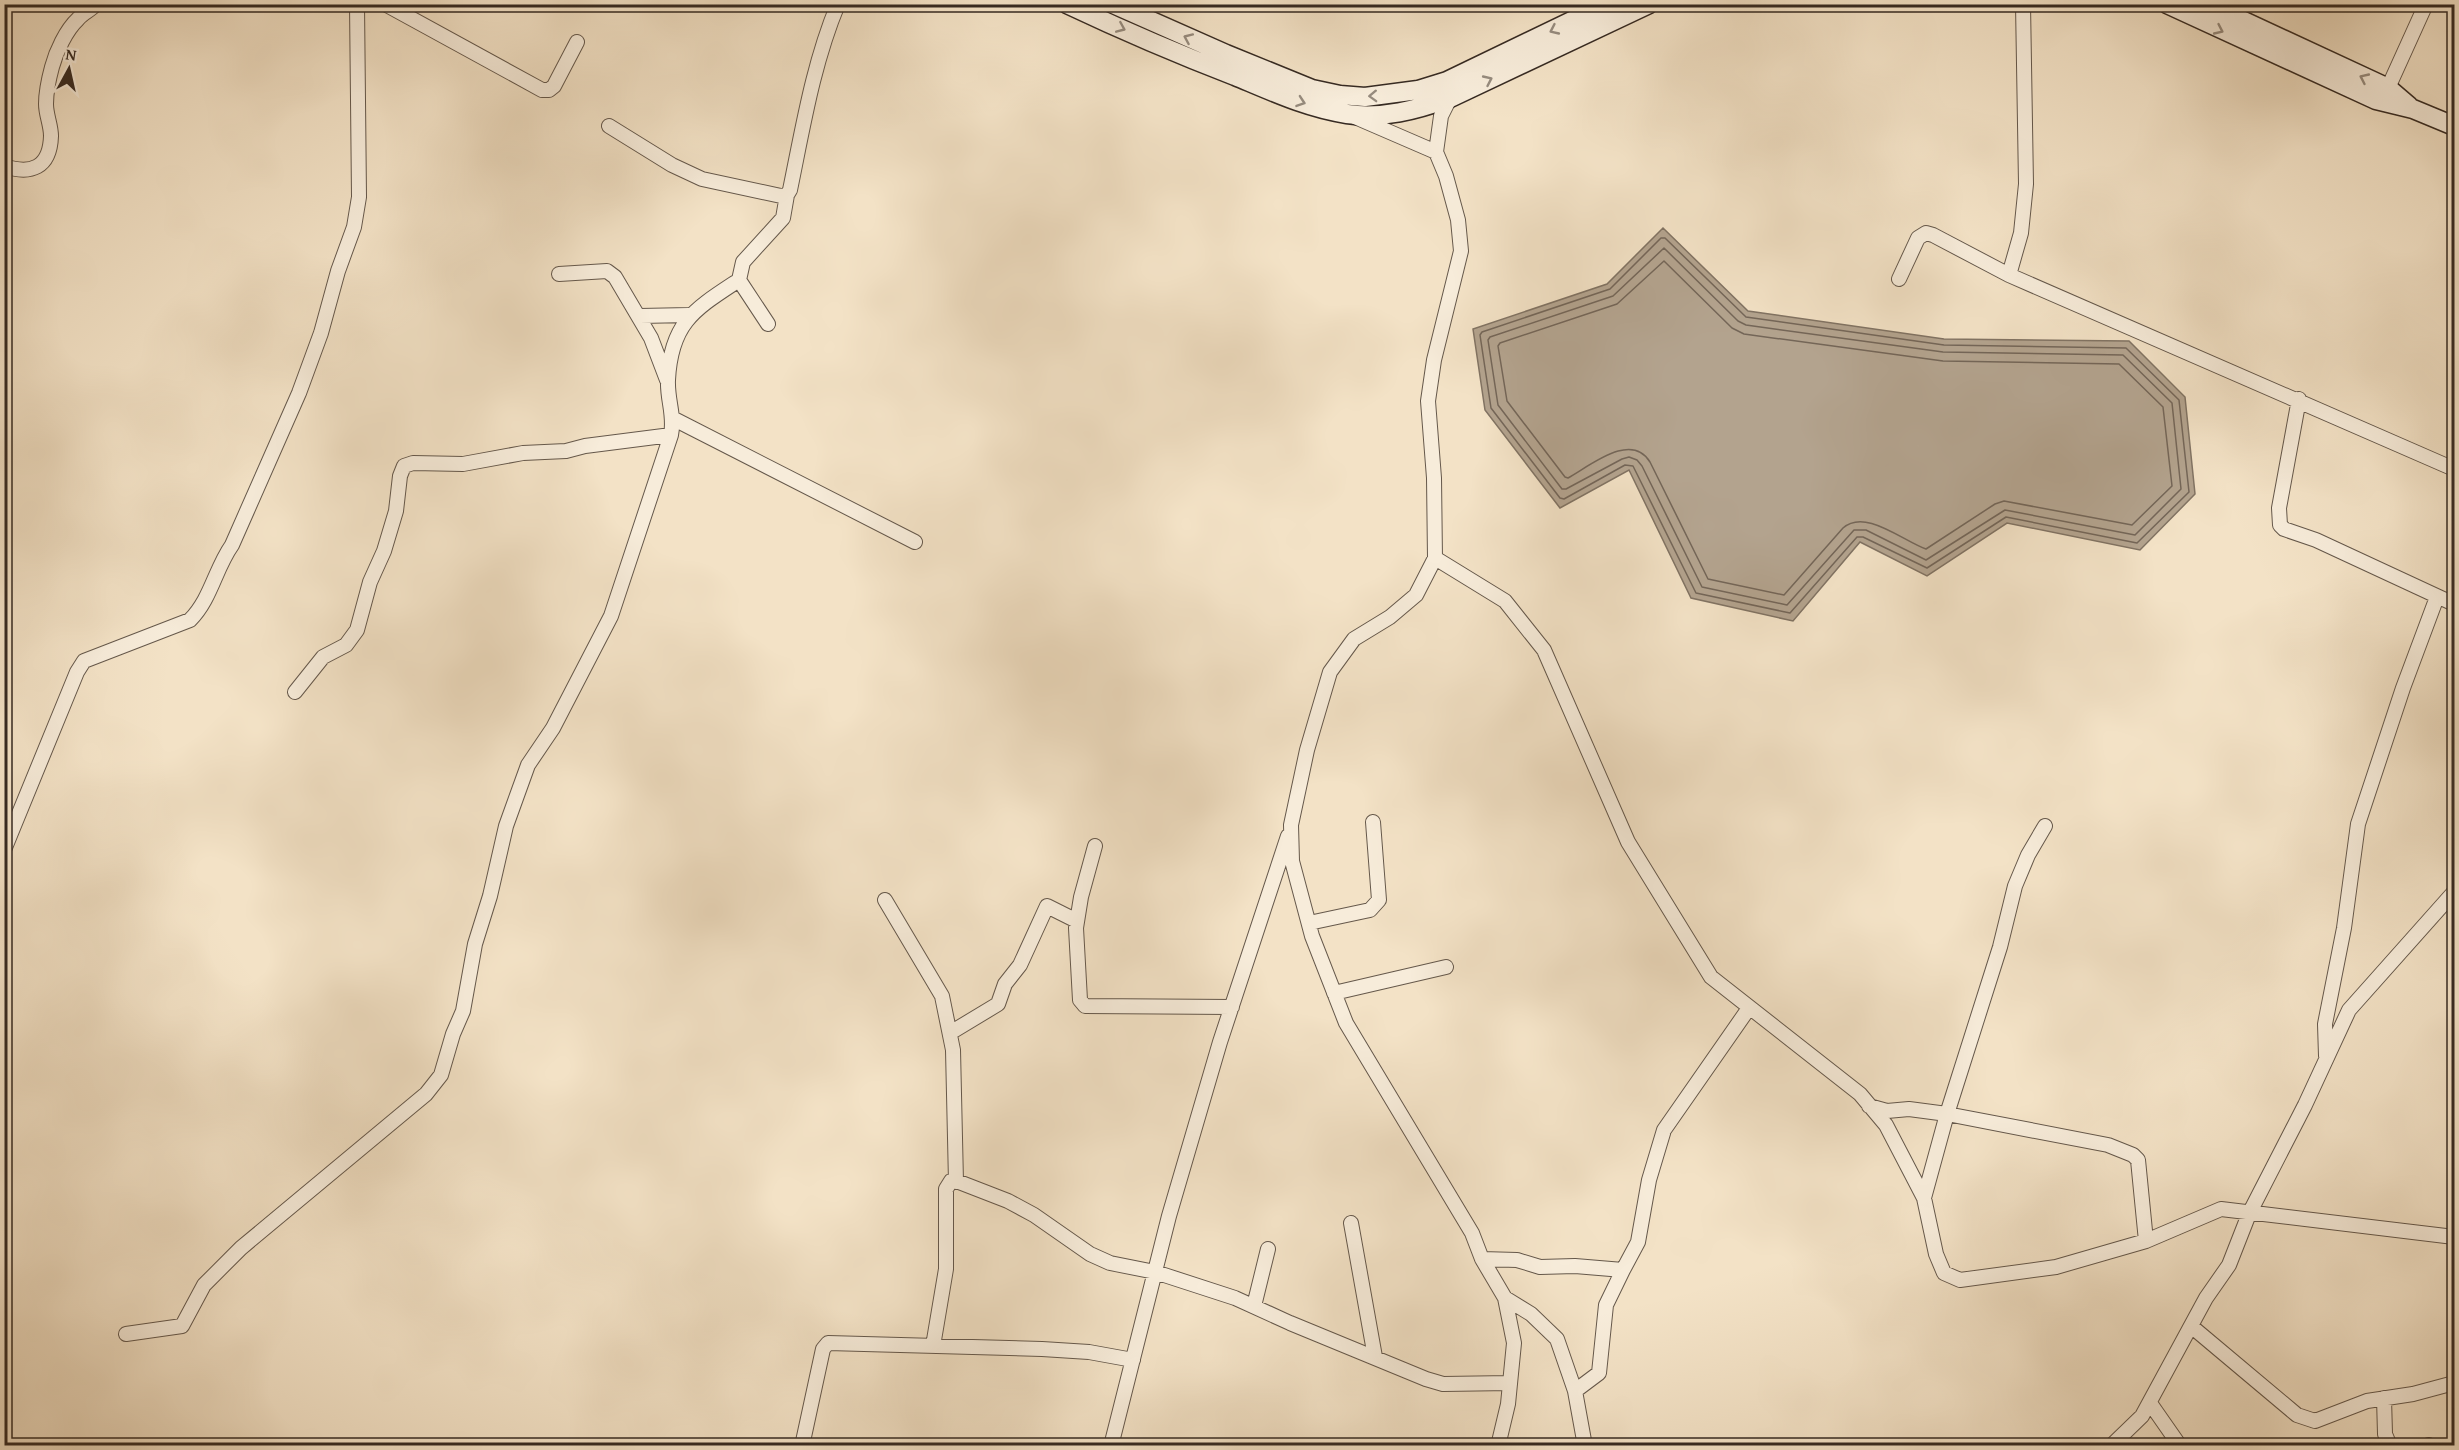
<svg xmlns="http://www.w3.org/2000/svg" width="2459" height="1450" font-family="'Gentium Book Plus',serif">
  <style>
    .water { fill: #b3a38e; stroke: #817363; stroke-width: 1.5 }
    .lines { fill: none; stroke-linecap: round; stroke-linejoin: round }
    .shore { stroke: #746658; stroke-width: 1.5 }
    .minor-casing { stroke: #65584b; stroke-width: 16 }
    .secondary-casing { stroke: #362a22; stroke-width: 21 }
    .minor { stroke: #f7ecda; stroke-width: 14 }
    .secondary { stroke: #f7ecda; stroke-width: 18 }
    .oneway { stroke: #968b7e }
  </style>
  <rect width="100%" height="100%" fill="#f3e2c6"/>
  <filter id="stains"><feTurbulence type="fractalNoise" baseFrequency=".00333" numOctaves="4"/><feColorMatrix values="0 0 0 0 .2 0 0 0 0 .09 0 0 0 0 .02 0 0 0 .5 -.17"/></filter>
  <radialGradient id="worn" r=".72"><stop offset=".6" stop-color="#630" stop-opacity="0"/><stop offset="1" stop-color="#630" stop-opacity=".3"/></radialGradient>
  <path class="water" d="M1663 228 1748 311 1944 339 2129 341 2185 397 2195 494 2140 550 2007 523 1927 576 1860 542 1793 621 1691 598 1629 470 1560 508 1485 410 1473 329 1607 284Z"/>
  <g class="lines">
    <path class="shore" d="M1661 238H1665L1746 317 1944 345 2126 348 2179 400 2189 492 2137 543 2006 517 1927 568 1863 537H1857L1790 613 1696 593 1633 466 1625 465 1564 499 1560 498 1491 408 1480 335 1482 332 1610 289Z
      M1664 248 1738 321 1746 325 1943 352 2123 355 2172 403 2181 489 2135 535 2005 510 1926 560 1866 530H1854L1787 605 1702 587 1642 466 1637 460 1629 457 1622 459 1566 489H1562L1498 405 1488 340 1490 337 1613 296Z
      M1664 261 1732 328 1744 334 1943 361 2119 364 2163 407 2172 486 2132 525 2004 501 1995 504 1926 549C1903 541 1865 508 1843 528L1784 595 1708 579 1650 462C1631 431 1590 466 1568 478L1565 477 1507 401 1498 346 1500 343 1617 304Z"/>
    <g class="minor-casing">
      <path id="minor" d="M385 4 542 90H549L554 86 577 42
        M2388 88 2426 4
        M1450 98 1441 116 1436 152 1446 176 1458 220 1461 251 1434 360 1428 401 1434 478 1435 558 1416 595 1390 617 1354 639 1330 672 1307 750 1291 825 1292 861 1312 936 1346 1023 1472 1233 1482 1259 1505 1298 1514 1343 1508 1404 1498 1446
        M1355 117 1436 152
        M609 126 672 165 702 179 781 196 787 195 790 190C803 127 813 64 838 4
        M4 166C31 175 50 168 51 136 51 125 46 115 46 104 46 93 49 78 52 67 56 52 66 30 78 19 83 13 91 10 96 4
        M559 274 607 271 615 277 651 338 667 380
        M2009 275 2021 233 2026 184 2023 4
        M1899 279 1918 238 1926 233 1933 235 2009 275 2454 469
        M739 280 768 324
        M640 316 689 315
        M2299 399 2279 508 2280 525 2284 529 2316 540 2454 604
        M674 419 915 542
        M1435 558 1505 601 1544 650 1628 842 1711 977 1860 1094 1886 1125 1924 1198 1936 1254 1944 1273 1960 1280 2056 1267 2146 1241 2221 1209 2454 1237
        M295 692 323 657 346 645 357 630 370 582 384 551 396 511 400 476 404 466 413 463 463 464 523 453 566 451 585 446 671 435
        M1095 846 1081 897 1076 928 1080 1000 1085 1006 1232 1007
        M4 850 77 672 84 661 190 620C211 599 215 569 232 545L299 393 321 333 338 271 354 227 359 197 357 4
        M885 900 942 996 953 1050 956 1182
        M1309 923 1370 910 1379 900 1373 822
        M1334 993 1446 967
        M950 1033 998 1004 1005 984 1020 965 1047 906 1077 921
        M2326 1056 2325 1024 2344 928 2358 824 2403 688 2437 597
        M1869 1106 1887 1111 1909 1109 1947 1114 2108 1145 2133 1155 2138 1160 2146 1241
        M1924 1198 1947 1114 2000 947 2015 886 2028 855 2045 826
        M1351 1223 1375 1357
        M1482 1259 1517 1260 1540 1267 1575 1266 1623 1270 1638 1242 1649 1180 1664 1130 1749 1008
        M1505 1298 1531 1314 1557 1339 1575 1391 1585 1446
        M1254 1306 1268 1249
        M2191 1326 2297 1415 2315 1421 2367 1401 2413 1394 2454 1383
        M126 1334 182 1326 204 1285 241 1248 426 1094 441 1075 453 1034 463 1011 475 944 490 896 506 826 528 765 553 728 611 616 671 435C675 415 667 400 668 380 671 322 695 309 739 280L743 262 783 218 787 195
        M933 1346 946 1269V1189L951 1181 959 1182 1008 1201 1034 1215 1090 1254 1110 1263 1155 1272 1235 1298 1290 1323 1426 1379 1443 1384 1510 1383
        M1575 1391 1599 1373 1606 1305 1623 1270
        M2384 1398 2385 1434 2390 1446
        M2150 1403 2180 1446
        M802 1446 823 1349 828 1343 1042 1349 1089 1352 1133 1360
        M1111 1446 1169 1216 1220 1042 1288 836
        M2111 1446 2142 1416 2206 1298 2229 1265 2249 1214 2305 1105 2349 1010 2454 892
        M2427 1446 2429 1445"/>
    </g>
    <g class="secondary-casing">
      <path id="secondary" d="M1067 4C1122 30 1178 54 1235 76 1271 91 1307 108 1347 114 1383 119 1416 110 1450 98L1649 4
        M1113 4 1226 54 1312 89 1340 95 1365 97 1418 90 1447 81 1607 4
        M2167 4 2376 100 2413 109 2454 126
        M2207 4 2388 88 2409 106"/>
    </g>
    <use href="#minor" class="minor"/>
    <use href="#secondary" class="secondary"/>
  </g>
  <defs><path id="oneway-chevron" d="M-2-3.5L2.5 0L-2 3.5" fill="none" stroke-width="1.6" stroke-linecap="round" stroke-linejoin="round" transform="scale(1.5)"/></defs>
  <g class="oneway">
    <use href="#oneway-chevron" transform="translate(1121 28) rotate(23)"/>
    <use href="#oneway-chevron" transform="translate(1554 30) rotate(155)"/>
    <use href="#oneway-chevron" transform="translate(2219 30) rotate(25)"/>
    <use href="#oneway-chevron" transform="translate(1188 38) rotate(-156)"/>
    <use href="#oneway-chevron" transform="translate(2364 78) rotate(-155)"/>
    <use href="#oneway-chevron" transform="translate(1488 80) rotate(-25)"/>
    <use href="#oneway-chevron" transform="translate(1373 96) rotate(178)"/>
    <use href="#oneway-chevron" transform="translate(1301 102) rotate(19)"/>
  </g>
  <rect width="2459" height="1450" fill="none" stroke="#f3e2c6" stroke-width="24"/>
  <rect x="6" y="6" width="2447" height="1438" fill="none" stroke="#362a22" stroke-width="3"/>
  <rect x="12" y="12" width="2435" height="1426" fill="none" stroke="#362a22" stroke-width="1.5"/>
  <g transform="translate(69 69) rotate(8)" stroke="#f7ecda" stroke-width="4.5" paint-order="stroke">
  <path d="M0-4.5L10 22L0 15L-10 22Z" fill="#362a22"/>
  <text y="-9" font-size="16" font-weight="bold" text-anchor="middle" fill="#362a22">N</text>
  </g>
  <rect width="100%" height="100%" filter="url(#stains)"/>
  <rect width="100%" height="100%" fill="url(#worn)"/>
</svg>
